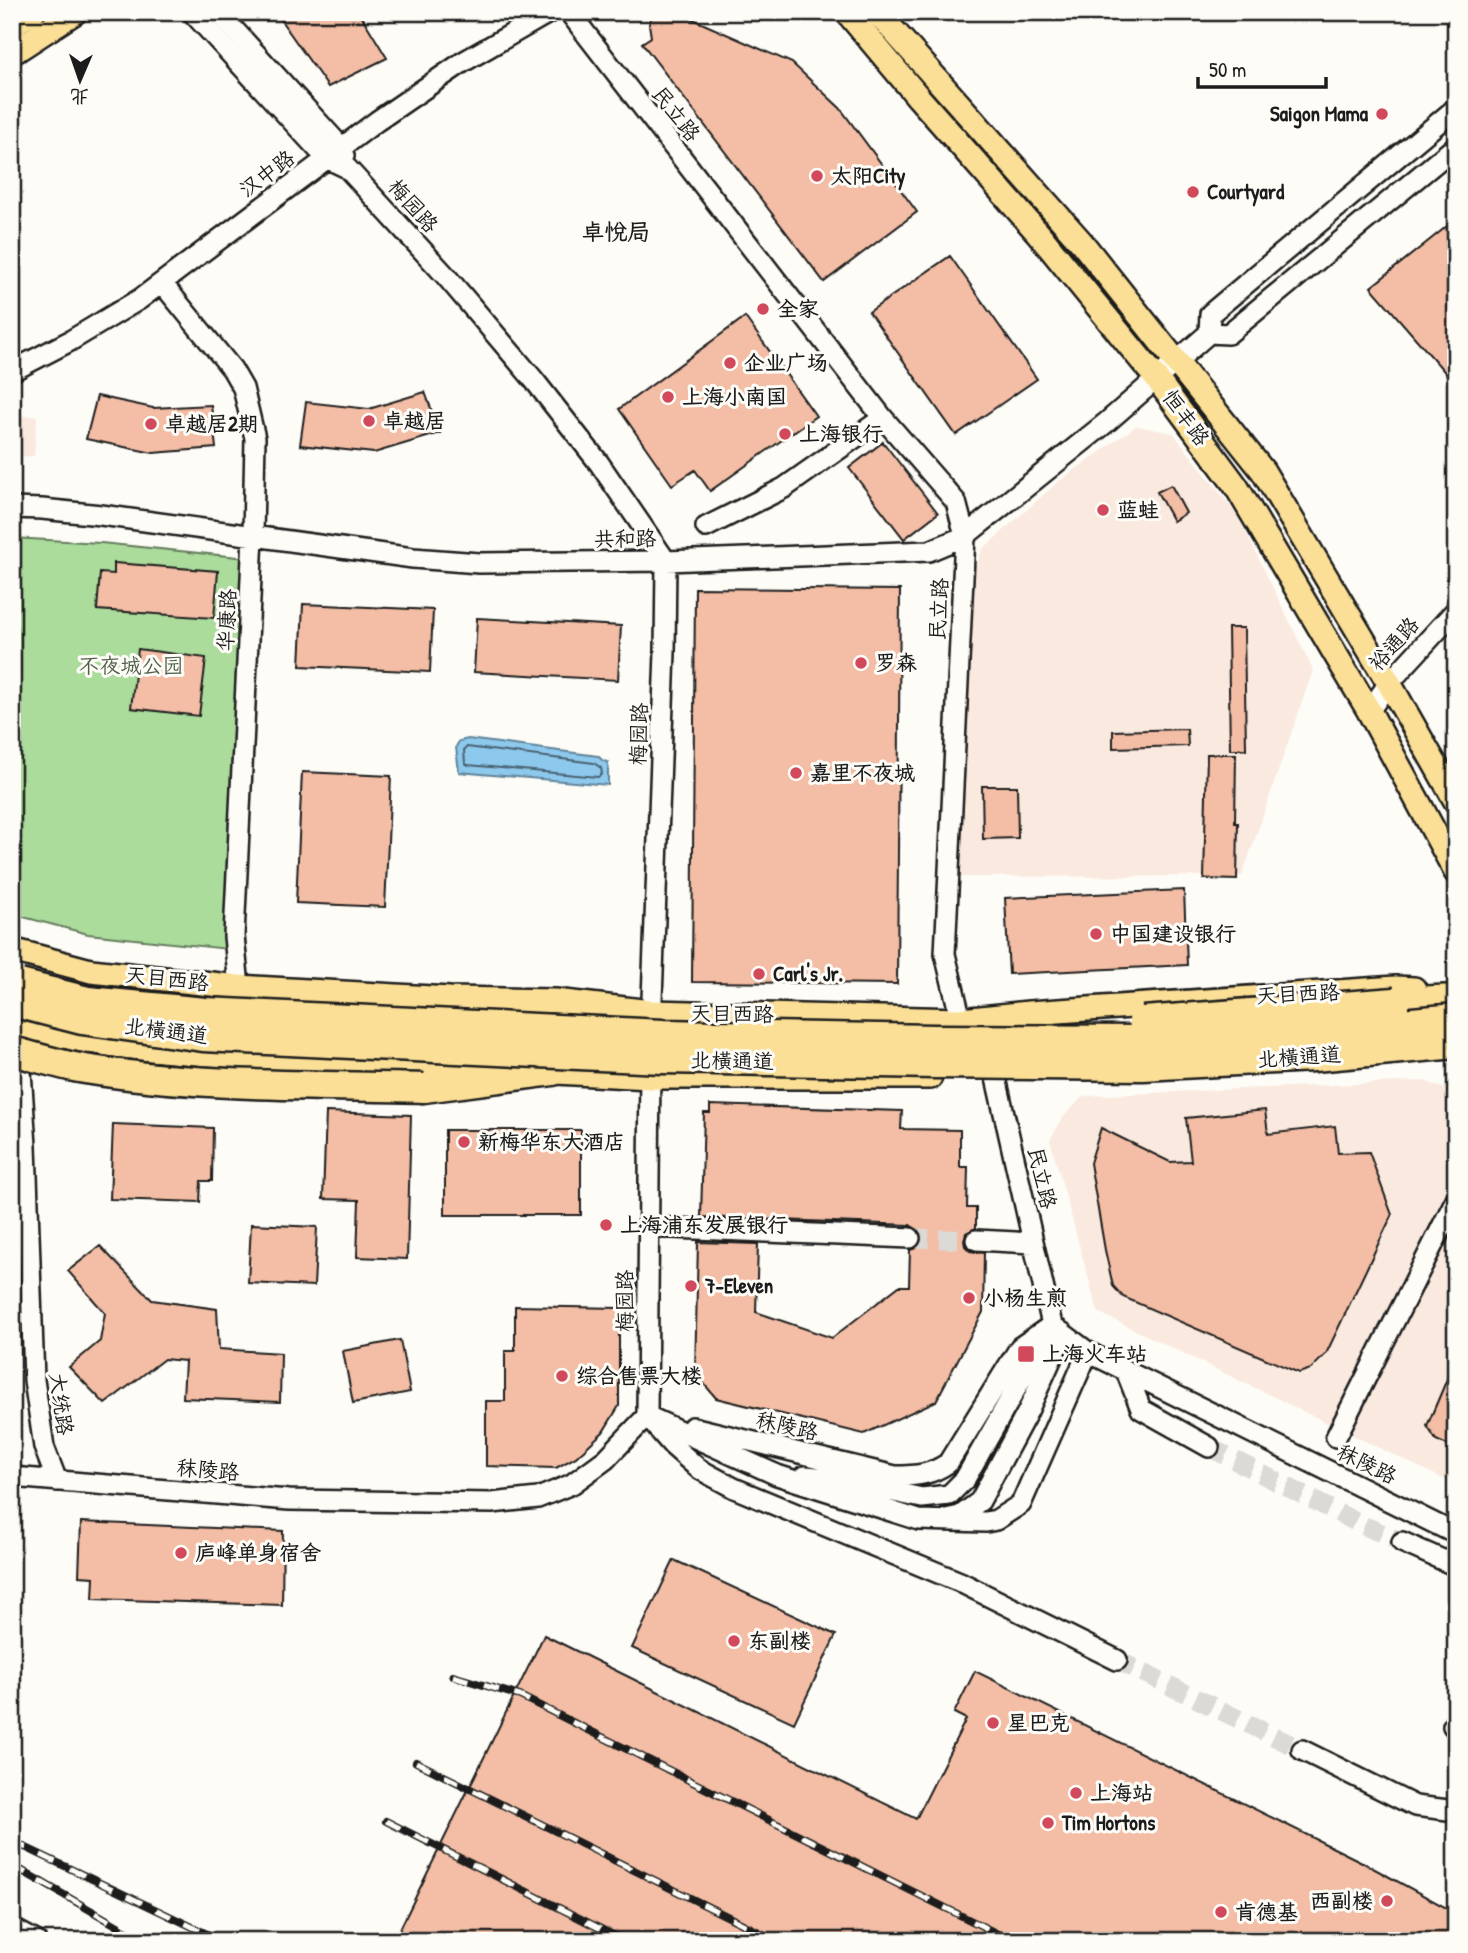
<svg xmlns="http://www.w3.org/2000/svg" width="1468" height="1953" font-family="'Patrick Hand','LXGW WenKai TC',sans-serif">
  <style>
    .built { fill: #fae9de }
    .green { fill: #abdc9c; stroke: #647c5c; stroke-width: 2 }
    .water { fill: #8dc9ed; stroke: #608499; stroke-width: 2 }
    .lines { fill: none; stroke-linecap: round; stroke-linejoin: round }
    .shore { stroke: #496170; stroke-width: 2 }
    .building { fill: #f3bea5; stroke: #1c1c1c; stroke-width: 2 }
    .minor-tunnel { stroke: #dbdad6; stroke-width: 19; stroke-dasharray: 19 10; stroke-linecap: butt }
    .minor-casing { stroke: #1c1c1c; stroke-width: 24 }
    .major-casing { stroke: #1c1c1c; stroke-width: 28 }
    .highway-casing { stroke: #1c1c1c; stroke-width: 33 }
    .minor { stroke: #fdfcf7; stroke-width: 19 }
    .major { stroke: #fbdf96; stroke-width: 23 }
    .highway { stroke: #fbdf96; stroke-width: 28 }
    .rail-casing { stroke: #1c1c1c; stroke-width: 8 }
    .rail { stroke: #fdfcf7; stroke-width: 5; stroke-dasharray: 16; stroke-linecap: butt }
    .highway-bridge-casing { stroke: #1c1c1c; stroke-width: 33; stroke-linecap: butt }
    .highway-bridge { stroke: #fbdf96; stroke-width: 28 }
    .poi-dot { fill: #d1495b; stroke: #fdfcf7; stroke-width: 2.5 }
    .labels { text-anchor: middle; stroke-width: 6; stroke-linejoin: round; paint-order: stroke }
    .street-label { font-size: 21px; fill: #1c1c1c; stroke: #fdfcf7 }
    .poi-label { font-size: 21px; font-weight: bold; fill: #1c1c1c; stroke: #fdfcf7; text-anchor: start }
    .park-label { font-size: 21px; fill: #4e5f49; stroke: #fdfcf7 }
    .neighbourhood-label { font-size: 23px; font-weight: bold; fill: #1c1c1c; stroke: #fdfcf7 }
  </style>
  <rect width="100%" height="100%" fill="#fdfcf7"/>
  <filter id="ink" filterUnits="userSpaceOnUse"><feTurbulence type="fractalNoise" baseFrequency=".0143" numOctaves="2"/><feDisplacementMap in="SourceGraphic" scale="14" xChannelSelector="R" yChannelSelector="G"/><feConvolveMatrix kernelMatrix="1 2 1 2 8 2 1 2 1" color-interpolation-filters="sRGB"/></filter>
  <g filter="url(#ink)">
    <path class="built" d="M12 416H37L34 456 12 457Z
      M1136 426 1173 433 1238 516 1313 670 1242 876 958 877 974 570 983 549 1058 482Z
      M1424 1081 1456 1093V1485L1098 1312 1050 1140 1064 1116 1084 1096Z"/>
    <path class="green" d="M12 538 101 543 257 559 228 949 88 934 12 914Z"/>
    <path class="water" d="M468 739 598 756 603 761 608 762V785L459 772 456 747 459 741Z"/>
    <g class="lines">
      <path class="shore" d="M467 747 594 763 601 768 602 774 598 777 468 765 465 763 464 750Z"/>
    </g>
    <path class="building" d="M275 12H359L387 58 328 87Z
      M653 12H687L690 18 792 63 840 108 917 212 824 282 642 43 651 37 649 24Z
      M1456 219V385L1371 287Z
      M950 256 1037 379 956 435 869 312Z
      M745 317 816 416 710 491 695 470 672 485 619 409Z
      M425 392 440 433 374 453 300 445 306 402 369 409Z
      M97 396 153 408 211 405 216 448 153 453 86 439Z
      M883 442 938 513 904 539 849 468Z
      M1171 485 1186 513 1173 521 1157 492Z
      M114 563 218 571 214 618 97 610 100 573 114 574Z
      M695 588 900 590 897 984 692 982Z
      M303 604 433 610 430 672 300 666Z
      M477 618 621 626 618 680 474 672Z
      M1228 628H1244L1246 749H1230Z
      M138 649 206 658 199 716 131 708Z
      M1187 729 1188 746 1113 748V731Z
      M1207 754H1236L1235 823H1238L1237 880 1204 879Z
      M302 772 391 776 385 907 296 903Z
      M982 786H1017L1018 838 983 839Z
      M1184 890 1187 965 1009 974 1005 898Z
      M710 1105 902 1111 901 1129 960 1130V1167H968L967 1208H976V1228L966 1233 964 1240 965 1246 970 1251 984 1253 983 1312 936 1401 864 1434 716 1398 695 1373 698 1242 758 1244 756 1312 832 1338 899 1286H909L910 1250 916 1248 922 1239 920 1232 910 1225 701 1217 704 1113H710Z
      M1265 1110 1268 1134 1335 1126 1338 1153 1369 1152 1392 1215 1326 1354 1311 1369 1299 1373 1123 1297 1113 1286 1105 1250 1090 1163 1101 1128 1170 1162 1191 1161 1186 1118Z
      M326 1112 411 1115 407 1259 357 1257 359 1200 323 1199Z
      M113 1124 213 1128 212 1181H201L200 1202 110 1199Z
      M445 1130H581V1215H445Z
      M251 1224 317 1227 314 1286 248 1283Z
      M100 1246 152 1300 217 1309 219 1349 281 1353 280 1402 183 1398 185 1361 164 1359 105 1404 69 1367 100 1341 105 1313 68 1271Z
      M515 1306 619 1308V1406L603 1432 576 1457 556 1468 486 1466V1401H505V1351H515Z
      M400 1340 410 1392 353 1403 343 1351Z
      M1456 1358V1449L1436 1440 1427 1426Z
      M81 1522 283 1531 282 1605 93 1599 94 1577 79 1576Z
      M674 1560 836 1635 794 1723 632 1648Z
      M544 1635 916 1819 966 1719 954 1713 975 1671 1360 1861 1456 1913V1941H394Z"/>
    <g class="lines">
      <path class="minor-tunnel" d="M910 1238 976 1240
        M1209 1447 1358 1523 1402 1542
        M1117 1660 1302 1750"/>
      <g class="minor-casing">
        <path id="minor" d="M192 12 326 158 347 168 445 275 534 380 599 463 666 561 665 652 651 1026
          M218 12 341 147 344 156
          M569 12 883 418 956 502 965 536 945 954 961 1020 967 1030
          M162 283 232 369 243 388 255 438 253 536 234 936 239 987
          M1209 333 1210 314 1456 108
          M1209 333 1228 334 1456 146
          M12 371 70 341 140 299 377 121 463 62 550 12
          M12 508 42 509 101 515 413 558 479 563 666 561 929 551 965 536 1107 422 1209 333
          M706 527 784 488 883 418
          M1369 711 1389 683 1456 610
          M19 1041 26 1146 34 1380 44 1447 57 1481
          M983 1056 996 1078 1052 1325
          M648 1227 910 1238
          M976 1240 1033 1243
          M1052 1325 1088 1352 1456 1534
          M1126 1371 1141 1409 1209 1447
          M647 1416 650 1064
          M647 1416 777 1475 919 1520 986 1522 996 1520 1021 1504 1088 1352
          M652 1422 673 1446 699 1469 734 1488 960 1582 1117 1660
          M692 1427 895 1476C916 1476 931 1475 948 1463L1020 1347 1052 1325
          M1336 1437 1456 1199
          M805 1476 829 1478 922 1498 949 1495 965 1479 1048 1332
          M12 1477 289 1500 492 1503 538 1498 572 1484 606 1459 647 1416
          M946 1519 960 1516 980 1501 1028 1411 1063 1333
          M1402 1542 1456 1566
          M1456 1720 1453 1726 1456 1727
          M1302 1750 1415 1806 1448 1810 1456 1809
          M12 1928 36 1941"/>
      </g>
      <g class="major-casing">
        <path id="major" d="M847 12 919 98 1038 233 1156 378 1236 486 1369 711 1456 872
          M877 12 1082 243 1263 471 1389 683 1456 801
          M12 25 33 12
          M12 53 75 12
          M12 950 91 971 239 987 450 999 555 1001 651 1012 961 1020 1029 1013 1396 988 1414 989
          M12 1025C82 1044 151 1050 224 1055 314 1062 405 1066 496 1069
          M537 1071 650 1077H930"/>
      </g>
      <g class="highway-casing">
        <path id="highway" d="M1395 1002 1456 999
          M424 1088 553 1071"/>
      </g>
      <use href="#minor" class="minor"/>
      <use href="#major" class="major"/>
      <use href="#highway" class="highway"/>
      <g class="rail-casing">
        <path id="rail" d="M453 1676 520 1696 1012 1941
          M416 1762 777 1941
          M386 1821 625 1941
          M12 1841 222 1941
          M12 1865 144 1941"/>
      </g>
      <use href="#rail" class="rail"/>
      <g class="highway-bridge-casing">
        <path id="highway-bridge" d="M20 984 88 1001 205 1012 663 1034 935 1039 1142 1040 1313 1031 1456 1018
          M12 1002 82 1020 203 1037 662 1059 935 1064 1143 1066 1314 1057 1456 1044
          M1143 1021 1395 1002
          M12 1051C36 1057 60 1065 85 1069 196 1087 311 1085 424 1088"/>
      </g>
      <use href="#highway-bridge" class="highway-bridge"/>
    </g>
  </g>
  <g class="poi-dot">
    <circle cx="1382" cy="114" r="7"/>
    <circle cx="817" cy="176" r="7"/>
    <circle cx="1193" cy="192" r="7"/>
    <circle cx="763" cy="309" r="7"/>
    <circle cx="730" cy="363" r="7"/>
    <circle cx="668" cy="397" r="7"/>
    <circle cx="369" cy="421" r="7"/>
    <circle cx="151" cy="424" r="7"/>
    <circle cx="785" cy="434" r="7"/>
    <circle cx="1103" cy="510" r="7"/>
    <circle cx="861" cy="663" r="7"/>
    <circle cx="796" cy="773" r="7"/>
    <circle cx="1096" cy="934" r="7"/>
    <circle cx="759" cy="974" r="7"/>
    <circle cx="464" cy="1142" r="7"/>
    <circle cx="606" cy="1225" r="7"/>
    <circle cx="691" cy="1286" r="7"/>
    <circle cx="969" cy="1298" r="7"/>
    <rect x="1017" y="1345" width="18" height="18" rx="3.5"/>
    <circle cx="562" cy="1376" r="7"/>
    <circle cx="181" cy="1553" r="7"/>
    <circle cx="734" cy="1641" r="7"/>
    <circle cx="993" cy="1723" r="7"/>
    <circle cx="1076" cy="1793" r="7"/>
    <circle cx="1048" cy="1823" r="7"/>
    <circle cx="1387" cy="1901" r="7"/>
    <circle cx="1221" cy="1912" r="7"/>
  </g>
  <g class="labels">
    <g class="street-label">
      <text transform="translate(676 114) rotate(52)" y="7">民立路</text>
      <text transform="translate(267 174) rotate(-37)" y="7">汉中路</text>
      <text transform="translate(413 206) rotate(48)" y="7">梅园路</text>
      <text transform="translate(1186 418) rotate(54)" y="7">恒丰路</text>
      <text transform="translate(625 539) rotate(-1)" y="7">共和路</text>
      <text transform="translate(939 609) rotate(-87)" y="7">民立路</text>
      <text transform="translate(227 620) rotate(-87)" y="7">华康路</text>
      <text transform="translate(1394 644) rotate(-49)" y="7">裕通路</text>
      <text transform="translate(639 734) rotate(-88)" y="7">梅园路</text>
      <text transform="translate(167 979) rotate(6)" y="7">天目西路</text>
      <text transform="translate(1298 994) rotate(-3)" y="7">天目西路</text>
      <text transform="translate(732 1014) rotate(1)" y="7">天目西路</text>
      <text transform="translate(166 1031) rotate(7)" y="7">北横通道</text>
      <text transform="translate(1299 1057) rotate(-4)" y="7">北横通道</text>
      <text transform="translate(732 1061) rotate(1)" y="7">北横通道</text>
      <text transform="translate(1042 1178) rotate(77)" y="7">民立路</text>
      <text transform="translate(625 1301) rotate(-90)" y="7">梅园路</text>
      <text transform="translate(61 1404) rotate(82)" y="7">大统路</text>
      <text transform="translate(787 1426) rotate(13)" y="7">秣陵路</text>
      <text transform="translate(1367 1464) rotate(26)" y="7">秣陵路</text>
      <text transform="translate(208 1470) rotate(5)" y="7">秣陵路</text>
    </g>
    <g class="poi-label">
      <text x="1368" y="121" text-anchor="end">Saigon Mama</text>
      <text x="831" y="183">太阳City</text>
      <text x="1207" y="199">Courtyard</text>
      <text x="777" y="316">全家</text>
      <text x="744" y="370">企业广场</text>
      <text x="682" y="404">上海小南国</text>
      <text x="383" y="428">卓越居</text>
      <text x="165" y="431">卓越居2期</text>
      <text x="799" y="441">上海银行</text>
      <text x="1117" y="517">蓝蛙</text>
      <text x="875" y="670">罗森</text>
      <text x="810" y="780">嘉里不夜城</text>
      <text x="1110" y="941">中国建设银行</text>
      <text x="773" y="981">Carl's Jr.</text>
      <text x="478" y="1149">新梅华东大酒店</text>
      <text x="620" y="1232">上海浦东发展银行</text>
      <text x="705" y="1293">7-Eleven</text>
      <text x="983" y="1305">小杨生煎</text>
      <text x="1042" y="1361">上海火车站</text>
      <text x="576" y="1383">综合售票大楼</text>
      <text x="195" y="1560">庐峰单身宿舍</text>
      <text x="748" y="1648">东副楼</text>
      <text x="1007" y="1730">星巴克</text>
      <text x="1090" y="1800">上海站</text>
      <text x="1062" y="1830">Tim Hortons</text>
      <text x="1373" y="1908" text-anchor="end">西副楼</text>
      <text x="1235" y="1919">肯德基</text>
    </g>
    <g class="park-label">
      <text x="131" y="673">不夜城公园</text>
    </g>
    <g class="neighbourhood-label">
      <text x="616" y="240">卓悦局</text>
    </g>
  </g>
  <rect width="1468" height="1953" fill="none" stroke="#fdfcf7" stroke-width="42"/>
  <rect x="21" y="21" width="1426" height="1911" fill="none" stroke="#1c1c1c" stroke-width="2.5" filter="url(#ink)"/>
  <g transform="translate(80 80) rotate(182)" stroke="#fdfcf7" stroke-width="5" paint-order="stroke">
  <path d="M0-5L12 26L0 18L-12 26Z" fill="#1c1c1c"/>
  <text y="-10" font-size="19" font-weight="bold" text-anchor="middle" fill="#1c1c1c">北</text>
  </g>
  <path d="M1198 77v10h128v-10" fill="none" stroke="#1c1c1c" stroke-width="3.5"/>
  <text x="1209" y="77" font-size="21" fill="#1c1c1c" stroke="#fdfcf7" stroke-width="5" paint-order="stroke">50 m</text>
</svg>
